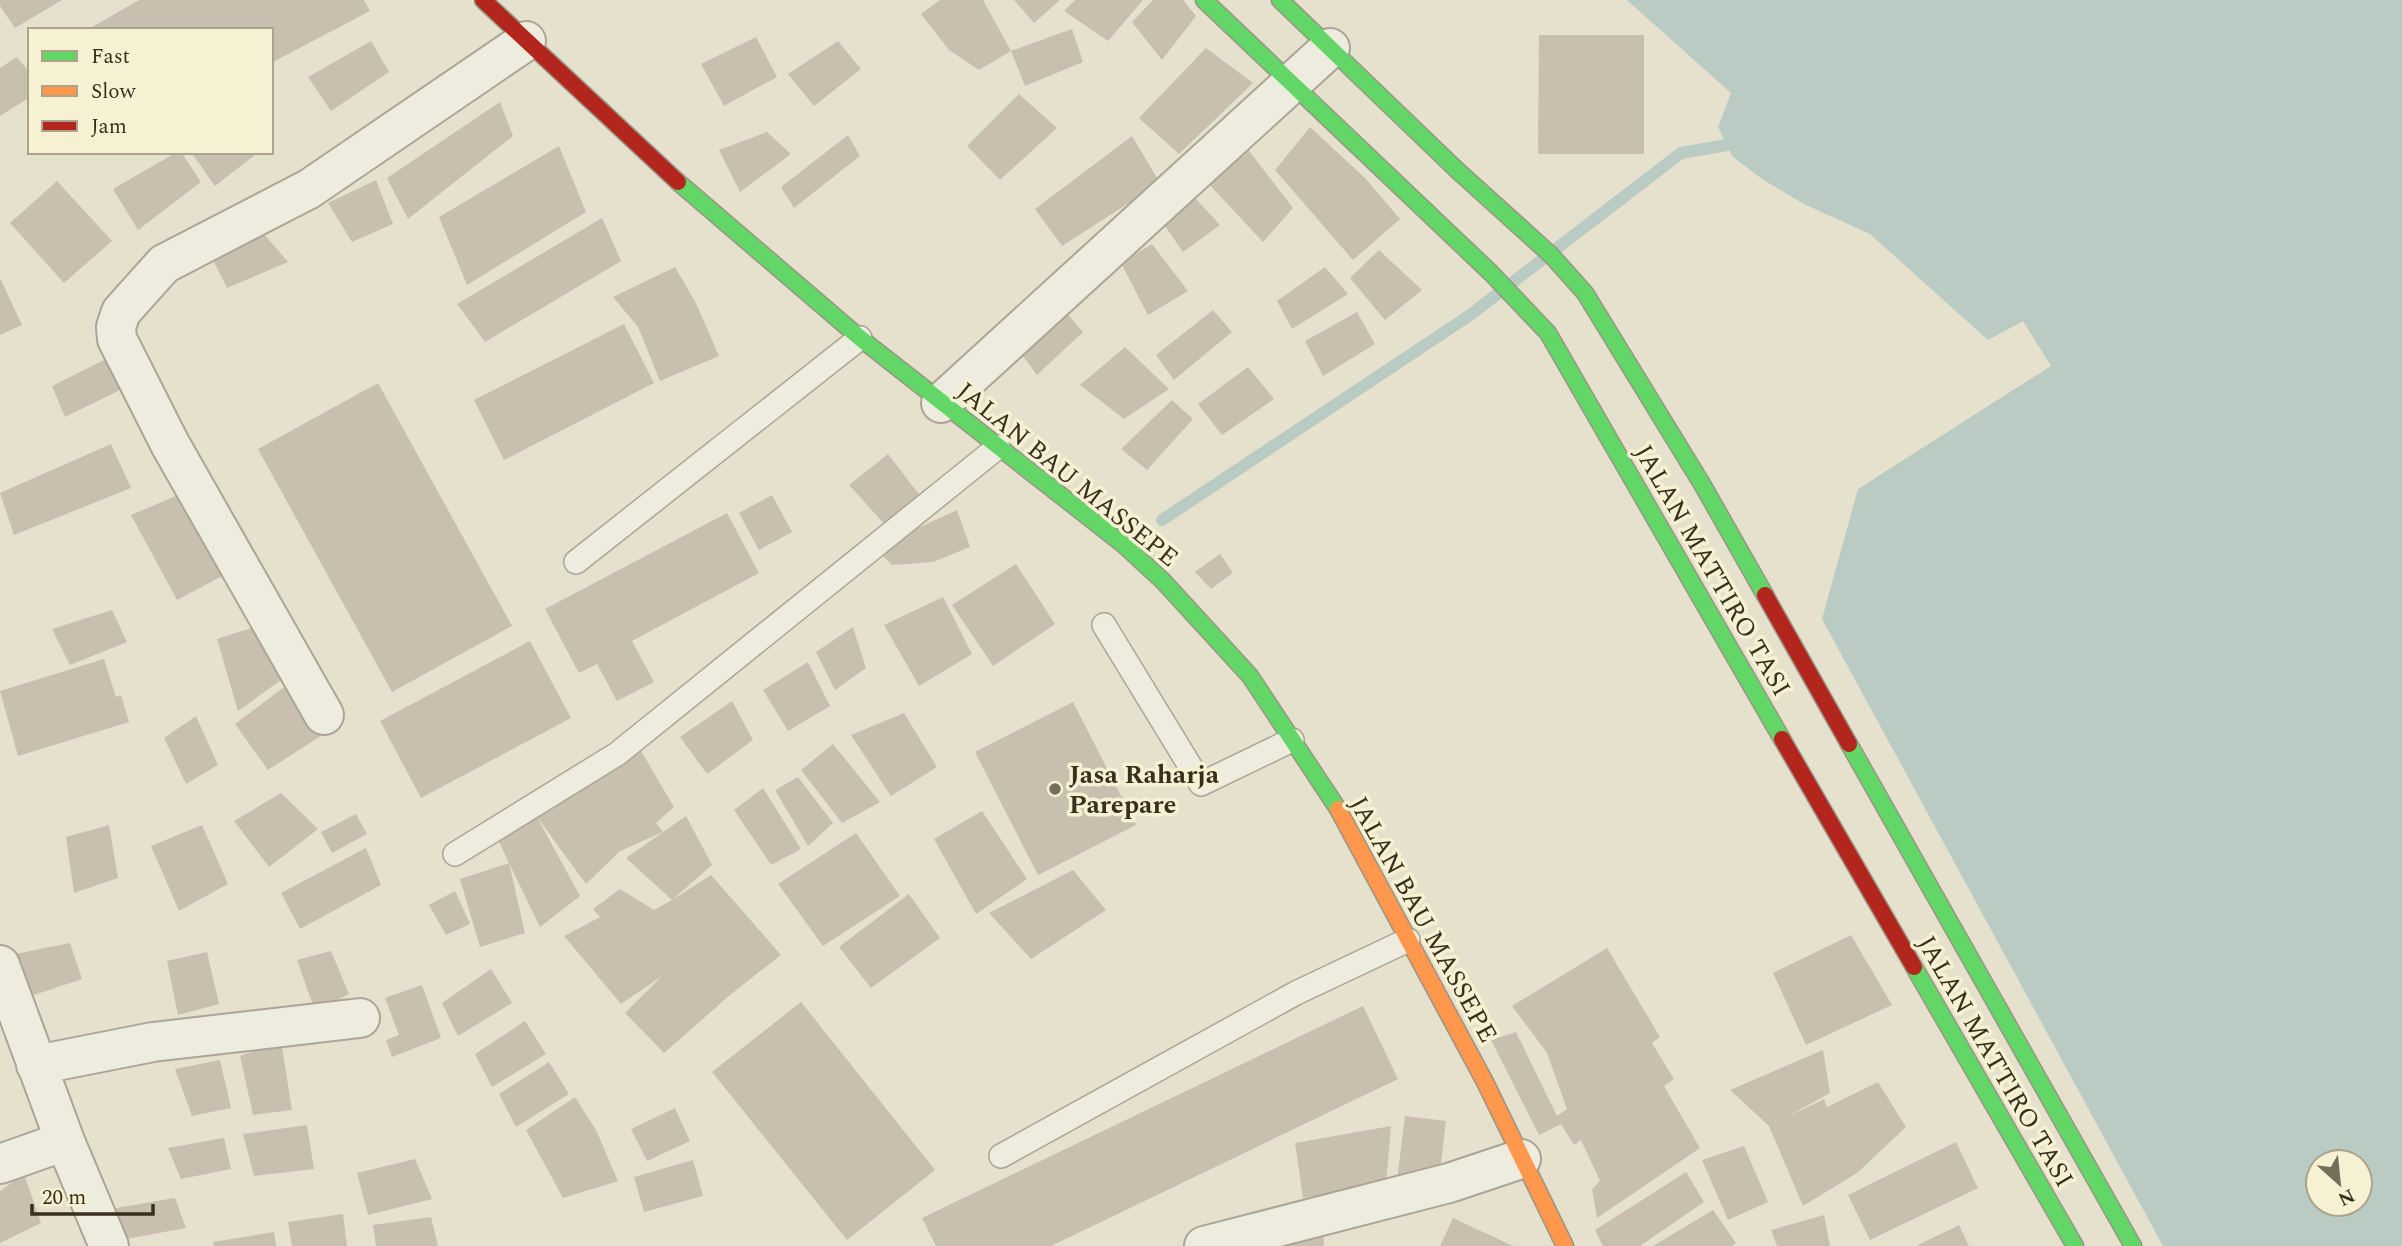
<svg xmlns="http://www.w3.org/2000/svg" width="2402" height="1246" font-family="Spectral,serif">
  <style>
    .water { fill: #b9cbc2; fill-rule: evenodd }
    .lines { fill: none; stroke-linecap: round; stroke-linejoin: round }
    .stream { stroke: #b9cbc2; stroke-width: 12 }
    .building { fill: #c9bfae }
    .lane-casing { stroke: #aaa596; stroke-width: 26 }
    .street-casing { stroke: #aaa596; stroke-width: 42 }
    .fast-casing { stroke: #9a9586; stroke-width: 19 }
    .slow-casing { stroke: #9a9586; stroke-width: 19 }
    .jam-casing { stroke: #9a9586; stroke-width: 19 }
    .lane { stroke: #eeebdf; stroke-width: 23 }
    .street { stroke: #eeebdf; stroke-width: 38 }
    .fast { stroke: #63d668; stroke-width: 16 }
    .slow { stroke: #ff974d; stroke-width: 16 }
    .jam { stroke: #b3261e; stroke-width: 16 }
    .poi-dot { fill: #766d5b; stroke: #f6f1d3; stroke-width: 2.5 }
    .labels { text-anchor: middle; stroke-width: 7; stroke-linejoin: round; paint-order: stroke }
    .street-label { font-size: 26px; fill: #3a2f1e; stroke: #f6f1d3 }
    .poi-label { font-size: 26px; font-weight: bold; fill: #3a2f1e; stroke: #f6f1d3; text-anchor: start }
  </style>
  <rect width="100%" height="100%" fill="#e5e1cd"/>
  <path class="water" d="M1627 0H2402V1246H2163L1822 619 1858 489 2051 366 2023 321 1988 340 1870 234 1804 204 1762 179 1733 157 1718 127 1731 93ZM2318 1162H2360V1204H2318Z"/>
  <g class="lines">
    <path class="stream" d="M1162 520 1470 315 1681 153 1727 145"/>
  </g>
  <path class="building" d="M0 0H62L15 28 0 6Z
    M139 0H364L370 11 271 63V30H87Z
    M940 0H983L1011 51 979 70 949 50 921 14Z
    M1014 0H1060L1034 23Z
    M1075 0H1143L1108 41 1064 11Z
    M1153 0H1183L1196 16 1162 60 1132 22Z
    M1072 29 1083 62 1025 86 1011 51Z
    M1539 35H1644V154H1538Z
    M756 37 777 77 724 106 701 64Z
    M371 41 389 72 331 111 308 77Z
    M838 41 861 69 814 106 788 74Z
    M1206 48 1253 83 1179 154 1139 118Z
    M17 57 30 73V97L0 116V68Z
    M1019 94 1057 128 1000 180 967 146Z
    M500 102 513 136 408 219 387 178Z
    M1310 127 1366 179 1400 219 1353 260 1275 170Z
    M767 132 791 154 740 192 719 150Z
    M848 135 860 156 794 208 781 187Z
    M1132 136 1160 183 1062 246 1035 209Z
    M1243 143 1293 208 1263 242 1205 180Z
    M559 146 586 212 467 285 439 217Z
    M177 152H181L201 182 138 230 113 189Z
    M191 152H259L215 186Z
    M376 180 393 224 352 242 328 203Z
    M57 181 112 241 64 283 10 223Z
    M1185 187 1220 225 1183 252 1158 216Z
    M602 218 621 261 485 342 457 304Z
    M259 228 288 262 227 288 212 258Z
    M1152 244 1188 291 1148 315 1121 263Z
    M1379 250 1422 290 1385 320 1350 278Z
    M675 267 696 303 719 356 660 381 638 327 613 297Z
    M1325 267 1348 294 1292 329 1277 301Z
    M0 278 22 325 0 335Z
    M1059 304 1083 332 1037 375 1012 341Z
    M1213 310 1232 332 1174 380 1156 355Z
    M1357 312 1375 344 1323 376 1305 341Z
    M624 324 654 383 504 460 474 400Z
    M1125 347 1169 389 1124 419 1080 385Z
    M112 356 126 387 65 417 52 386Z
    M1248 367 1274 399 1222 435 1198 404Z
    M378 383 512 626 392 692 258 449Z
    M1172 400 1193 419 1147 470 1121 449Z
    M111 444 131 488 14 535 0 493Z
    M888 454 921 497 888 528 849 485Z
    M190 490 230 572 177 600 131 515Z
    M772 495 792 532 759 550 739 513Z
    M957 510 970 547 933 562 892 565 875 548Z
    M727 513 759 573 632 641 654 682 617 701 597 664 579 673 545 609Z
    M1220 554 1233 573 1211 589 1195 572Z
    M1016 564 1055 624 993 666 952 605Z
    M943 597 972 654 919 686 884 625Z
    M112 610 127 642 70 665 52 629Z
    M267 623 288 675 238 711 217 639Z
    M853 627 866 668 835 690 816 652Z
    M530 641 571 718 421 798 380 721Z
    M104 659 116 697 121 695 129 722 18 756 0 691Z
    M808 662 830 706 788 731 763 690Z
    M287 685 327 732 268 770 235 724Z
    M732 701 753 740 707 774 680 737Z
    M1073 702 1136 825 1038 875 975 752Z
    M904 713 937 767 891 796 851 735Z
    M196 716 218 765 186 784 164 738Z
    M833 744 880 802 842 823 801 770Z
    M638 746 674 807 656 823 663 832 620 851 586 884 537 817Z
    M798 777 833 823 808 846 775 790Z
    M763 788 801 849 771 865 734 810Z
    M281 793 318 829 269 867 234 821Z
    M982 811 1027 879 976 914 934 839Z
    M356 814 367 834 332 853 321 832Z
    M686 816 712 865 672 900 711 875 781 955 730 995 664 1053 625 1013 662 976 621 1004 564 936 600 917 593 909 620 889 654 910 672 900 626 858Z
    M537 817 580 896 540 927 509 863 525 933 480 947 460 879 509 863 499 842Z
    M109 825 118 878 74 893 66 837Z
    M202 825 228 884 179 911 151 846Z
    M856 833 900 896 823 946 778 884Z
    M366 848 381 885 300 929 281 893Z
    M1073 870 1106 910 1031 959 989 913Z
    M455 891 470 924 446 935 429 905Z
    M909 894 940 938 871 988 839 947Z
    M1851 935 1892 1005 1806 1045 1773 973Z
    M70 943 82 979 31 996 15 954Z
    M1607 948 1660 1037 1652 1043 1674 1079 1664 1086 1700 1148 1597 1218 1592 1189 1600 1181 1581 1140 1574 1145 1561 1124 1539 1135 1491 1040 1516 1032 1557 1116 1567 1109 1547 1053 1512 1006Z
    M331 951 349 994 315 1011 297 960Z
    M207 952 219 1004 178 1015 167 961Z
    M491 969 512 1003 458 1036 442 1003Z
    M422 985 441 1038 392 1057 386 1040 399 1035 385 998Z
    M801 1002 935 1170 847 1240 712 1072Z
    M1363 1006 1398 1079 1051 1246H936L922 1218Z
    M525 1021 546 1054 492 1087 475 1054Z
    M281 1041 292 1110 253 1115 240 1056Z
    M1823 1050 1830 1093 1785 1118 1824 1099 1827 1107 1878 1082 1906 1127 1857 1173 1803 1206 1769 1126 1730 1090Z
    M220 1060 231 1108 192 1116 175 1069Z
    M549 1062 569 1094 516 1127 499 1094Z
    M575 1097 596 1130 618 1181 563 1198 526 1130Z
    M675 1108 690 1141 647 1161 631 1129Z
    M1405 1116 1446 1121 1439 1180 1396 1188Z
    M307 1125 314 1169 254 1176 243 1134Z
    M1391 1126 1386 1185 1303 1198 1295 1143Z
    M224 1138 231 1169 181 1179 168 1148Z
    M1956 1142 1978 1188 1870 1240 1848 1195Z
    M1744 1146 1768 1202 1728 1220 1702 1160Z
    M415 1159 432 1199 368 1215 357 1173Z
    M693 1160 703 1196 644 1212 634 1177Z
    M1686 1172 1704 1202 1640 1246H1603L1595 1230Z
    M24 1174 41 1223 0 1243V1191Z
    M175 1198 186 1228 126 1239 110 1209Z
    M1713 1210 1736 1243 1732 1246H1653Z
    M343 1214 347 1246H292L288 1222Z
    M1824 1215 1830 1246H1777L1771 1230Z
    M431 1217 438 1246H376L373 1225Z
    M1453 1218 1485 1233 1513 1246H1440Z
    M1959 1225 1969 1246H1916Z
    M274 1232 276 1246H214L213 1242Z
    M1323 1232 1324 1246H1248Z"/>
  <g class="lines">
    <g class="lane-casing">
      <path id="lane" d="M576 562 860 338
        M1104 625 1201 784 1292 740
        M455 854 617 754 998 447
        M1001 1156 1296 993 1408 940"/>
    </g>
    <g class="street-casing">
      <path id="street" d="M941 403 1330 48
        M324 715 170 444 117 339 116 327 121 312 164 264 309 189 526 41
        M0 965 65 1141 109 1246
        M36 1065 153 1042 360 1018
        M0 1164 65 1141
        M1204 1246 1449 1183 1521 1159"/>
    </g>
    <g class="fast-casing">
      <path id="fast" d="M1204 0 1491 273 1548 333 1782 739
        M1280 0 1458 171 1551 255 1585 293 1702 484 1765 595
        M678 182 860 338 1124 545 1163 581 1250 676 1338 809
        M1849 744 2133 1246
        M1914 967 2075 1246"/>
    </g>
    <g class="slow-casing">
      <path id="slow" d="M1338 809 1485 1082 1565 1246"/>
    </g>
    <g class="jam-casing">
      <path id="jam" d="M483 0 678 182
        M1765 595 1849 744
        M1782 739 1914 967"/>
    </g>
    <use href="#lane" class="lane"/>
    <use href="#street" class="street"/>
    <use href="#fast" class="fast"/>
    <use href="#slow" class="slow"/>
    <use href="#jam" class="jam"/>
  </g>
  <circle class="poi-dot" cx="1055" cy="789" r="7"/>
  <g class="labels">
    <g class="street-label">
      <text transform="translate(1068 474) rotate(39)" y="9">JALAN BAU MASSEPE</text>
      <text transform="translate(1713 570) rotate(60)" y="9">JALAN MATTIRO TASI</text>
      <text transform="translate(1424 919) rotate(61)" y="9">JALAN BAU MASSEPE</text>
      <text transform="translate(1996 1061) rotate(60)" y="9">JALAN MATTIRO TASI</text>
    </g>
    <g class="poi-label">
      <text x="1069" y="783">Jasa Raharja<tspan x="1069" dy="30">Parepare</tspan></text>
    </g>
  </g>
  <rect x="28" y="28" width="245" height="126" fill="#f6f1d3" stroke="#aba38b" stroke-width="2"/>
  <rect x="42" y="51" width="35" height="10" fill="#63d668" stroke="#aba38b" stroke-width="2"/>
  <text x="91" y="63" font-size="21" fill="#3a2f1e">Fast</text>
  <rect x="42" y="86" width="35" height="10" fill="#ff974d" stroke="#aba38b" stroke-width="2"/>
  <text x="91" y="98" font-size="21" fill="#3a2f1e">Slow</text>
  <rect x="42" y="121" width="35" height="10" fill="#b3261e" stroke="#aba38b" stroke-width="2"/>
  <text x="91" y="133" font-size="21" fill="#3a2f1e">Jam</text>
  <g transform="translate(2339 1183) rotate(153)"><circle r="33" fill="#f6f1d3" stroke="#aba38b" stroke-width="2"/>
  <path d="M0-5L12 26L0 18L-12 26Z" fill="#766d5b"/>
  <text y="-10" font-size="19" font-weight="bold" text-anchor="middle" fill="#3a2f1e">N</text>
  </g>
  <path d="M32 1204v10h121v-10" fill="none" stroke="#3a2f1e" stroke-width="3.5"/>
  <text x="42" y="1204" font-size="21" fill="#3a2f1e" stroke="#f6f1d3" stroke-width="5" paint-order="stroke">20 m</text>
</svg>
